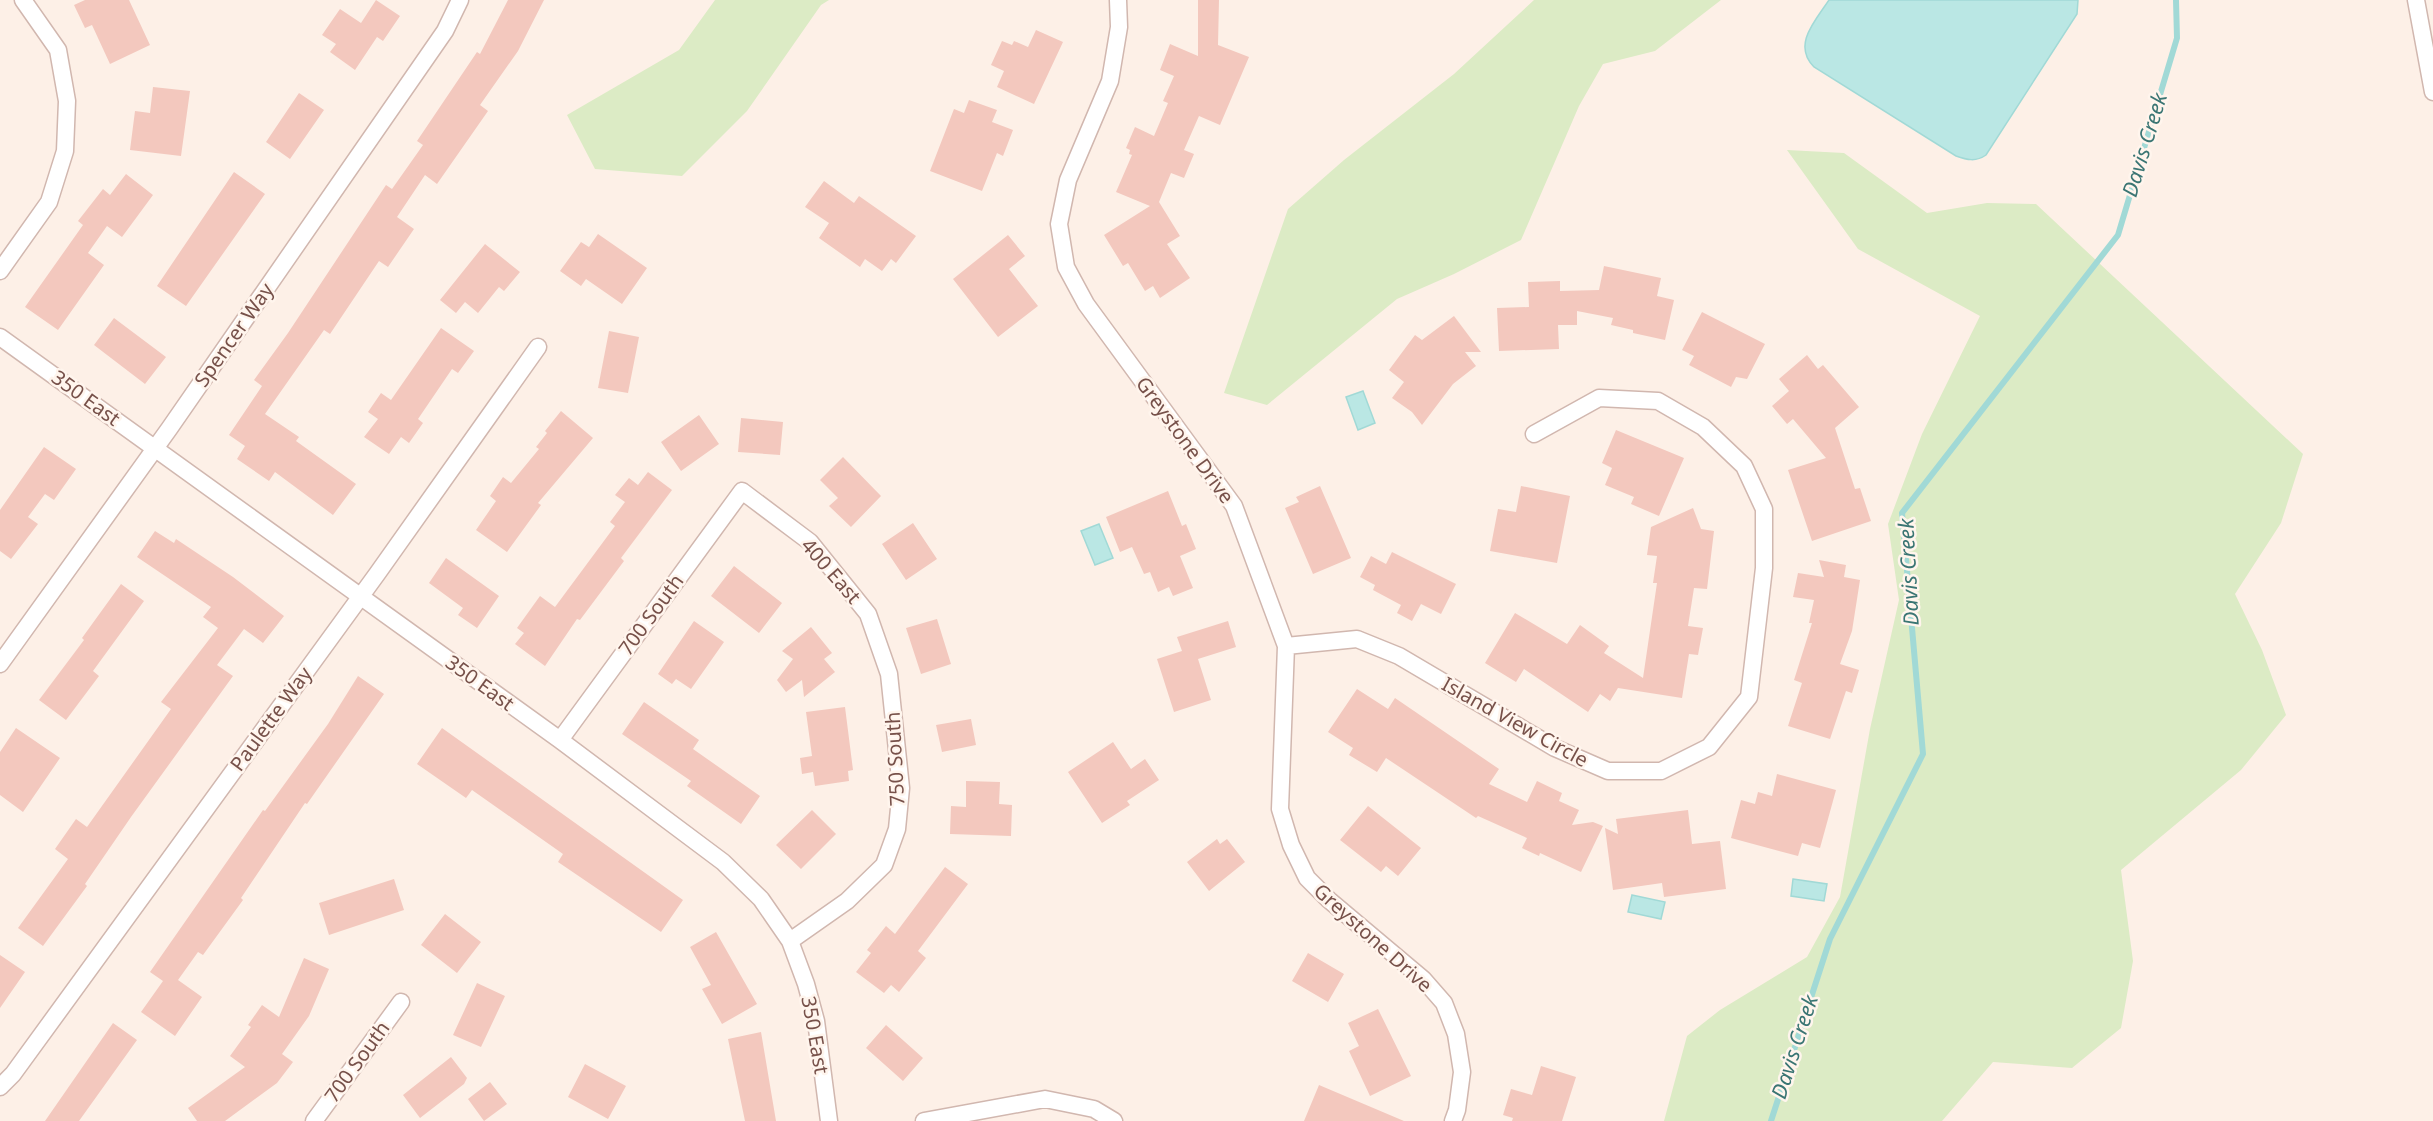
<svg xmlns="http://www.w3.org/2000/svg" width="2433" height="1121" font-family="'Noto Sans',sans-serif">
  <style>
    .green { fill: #dcebc5 }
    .water { fill: #bae7e4; stroke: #a1d9d6; stroke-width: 1.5 }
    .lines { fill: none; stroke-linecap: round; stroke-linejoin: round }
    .stream { stroke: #a1d9d6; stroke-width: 6 }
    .building { fill: #f3c8be }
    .street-casing { stroke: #d1b7af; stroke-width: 19 }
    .street { stroke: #fff; stroke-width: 16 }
    .labels { text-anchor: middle; stroke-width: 5; stroke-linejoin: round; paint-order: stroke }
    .street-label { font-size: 20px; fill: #77514a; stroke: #fff5ed }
    .water-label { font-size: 21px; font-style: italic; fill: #3a7573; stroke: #fff5ed }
  </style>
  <rect width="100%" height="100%" fill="#fdf0e7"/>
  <path class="green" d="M715 0H829L821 5 747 111 682 176 595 169 567 115 679 50Z
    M1534 0H1721L1655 51 1603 64 1579 106 1521 240 1454 274 1397 299 1267 405 1224 393 1288 209 1344 160 1454 74Z
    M1787 150 1844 153 1927 213 1987 203 2036 204 2303 454 2281 523 2235 594 2262 650 2286 715 2241 770 2121 870 2133 961 2121 1028 2072 1068 1993 1062 1942 1121H1664L1687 1036 1720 1010 1807 957 1840 897 1870 729 1899 600 1888 524 1922 434 1980 316 1858 249Z"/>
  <path class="water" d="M1829 0H2078L2077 14 1986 155C1976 162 1967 160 1956 156L1814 67C1792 45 1815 21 1829 0Z
    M1363 391 1375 423 1358 430 1346 397Z
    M1099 524 1113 558 1095 565 1081 531Z
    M1793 879 1827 884 1824 901 1791 896Z
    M1632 895 1665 902 1661 919 1628 912Z"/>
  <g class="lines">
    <path class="stream" d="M1771 1121 1830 939 1923 754 1902 513 2118 235 2177 38 2176 0"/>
  </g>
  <path class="building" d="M85 0H129L150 45 110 64 92 25 85 28 74 5Z
    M376 0 400 16 383 41 377 37 355 70 330 52 336 44 322 35 340 9 361 23Z
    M508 0H544L518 51 480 105 488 111 437 184 425 175 397 217 414 229 388 267 379 261 330 334 324 330 265 414 299 437 296 441 356 484 333 515 275 472 269 481 237 459 245 446 229 435 262 386 254 380 288 333 386 185 392 189 423 145 417 141 477 52 480 54Z
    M1198 0H1219L1218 45 1249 57 1220 125 1199 116 1184 150 1194 154 1184 178 1171 173 1159 202 1180 236 1167 244 1190 278 1160 298 1153 286 1145 291 1128 263 1123 266 1104 235 1150 206 1116 192 1132 155 1129 154 1130 150 1126 148 1135 127 1154 136 1168 103 1163 101 1174 76 1160 70 1170 44 1198 56Z
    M1036 30 1063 42 1034 104 997 87 1004 71 991 65 1002 41 1012 45 1014 41 1028 47Z
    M153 87 190 91 181 156 130 150 135 111 150 113Z
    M299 93 324 110 290 159 266 142Z
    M969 100 997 110 992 122 1013 130 1003 156 997 153 982 191 930 171 954 109 964 113Z
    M234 172 265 194 186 306 157 286Z
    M126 174 153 195 122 237 107 226 88 253 104 265 58 330 25 307 83 225 78 221 103 189 110 195Z
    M824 181 854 203 859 196 916 236 896 263 891 259 882 271 865 259 860 267 819 238 829 223 805 207Z
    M598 234 647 268 622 304 586 279 581 286 560 271 581 242 589 247Z
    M1008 235 1025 256 1009 269 1038 306 998 337 953 279Z
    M485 244 520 272 504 291 499 287 478 313 465 302 456 313 440 300Z
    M1604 266 1661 278 1657 296 1674 300 1665 340 1633 333V330L1611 325 1613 318 1577 311V325H1558L1559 349 1499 351 1497 308 1529 307 1528 282 1560 281V291L1599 290Z
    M1702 312 1765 344 1747 379 1736 377 1731 387 1689 365 1694 356 1682 350Z
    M1454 316 1481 352H1465L1476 366 1453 384 1422 425 1412 412 1392 398 1404 382 1389 370 1415 335 1422 340Z
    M114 318 166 357 145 384 94 345Z
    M441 328 474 351 458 373 452 369 418 419 423 423 409 443 401 437 389 454 364 437 378 419 368 412 381 393 391 400Z
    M609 331 639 337 628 393 598 388Z
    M1807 355 1818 369 1823 365 1859 407 1835 428 1855 489 1860 488 1871 521 1812 541 1788 470 1826 458 1793 419 1787 424 1772 406 1789 391 1779 379Z
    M561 411 593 438 538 503 541 505 507 552 476 530 496 501 490 496 503 477 511 483 539 449 536 447 547 433 545 431Z
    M699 415 719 444 681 471 661 442Z
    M741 418 783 422 780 455 738 452Z
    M1616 430 1684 458 1659 516 1631 504 1634 497 1605 485 1612 468 1602 463Z
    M44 447 76 469 54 500 45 494 28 517 38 524 11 559 0 551V510Z
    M843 457 881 496 851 527 829 506 838 498 820 480Z
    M648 472 672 490 621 558 624 561 580 620 577 619 545 666 515 644 524 633 517 628 540 596 555 607 615 526 610 522 625 502 615 495 629 478 638 485Z
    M1320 486 1351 558 1313 574 1285 508 1299 502 1296 497Z
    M1521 486 1570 496 1557 563 1490 551 1498 509 1516 512Z
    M1168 491 1182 526 1186 524 1196 549 1180 556 1193 588 1173 596 1169 587 1158 592 1150 572 1144 574 1132 547 1120 552 1106 517Z
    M1693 508 1701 529 1714 531 1707 589 1694 588 1688 626 1703 628 1698 655 1689 654 1682 698 1618 688 1610 701 1600 694 1588 712 1524 669 1516 682 1485 663 1515 613 1567 644 1580 625 1609 646 1604 653 1643 678 1657 583H1653L1657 556 1647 555 1651 527Z
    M913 523 937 559 906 580 882 544Z
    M155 531 174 543 176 539 233 577 284 616 263 643 244 629 217 665 233 676 131 817 85 884 87 886 43 946 18 928 68 859 55 849 76 819 87 827 171 709 161 702 218 628 203 617 211 607 137 557Z
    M1392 552 1456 584 1441 614 1421 604 1412 621 1397 613 1401 605 1373 590 1375 585 1360 577 1371 556 1386 564Z
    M446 558 499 596 477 628 458 615 463 608 429 583Z
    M1819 560 1846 565 1844 577 1860 580 1852 631 1840 664 1859 670 1852 693 1846 691 1830 739 1788 726 1802 683 1794 680 1812 623H1809L1814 600 1793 597 1798 573 1824 577Z
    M734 566 782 603 759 633 711 596Z
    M121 584 144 601 93 671 99 676 66 720 39 700 84 640 82 638Z
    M937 619 951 664 921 674 906 628Z
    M694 621 724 642 691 689 676 679 672 684 658 674Z
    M1228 621 1236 647 1198 659 1211 700 1174 712 1157 659 1182 651 1177 637Z
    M811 627 832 653 824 659 835 672 804 697 802 680 786 692 777 680 793 659 782 651Z
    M358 676 384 694 307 804 305 803 241 898 243 900 203 955 198 952 178 980 202 997 175 1036 141 1012 163 981 150 972 263 810 265 811 328 724Z
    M1357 689 1388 709 1395 698 1499 769 1489 784 1527 802 1537 781 1562 793 1559 801 1579 810 1572 825 1593 822 1603 826 1581 872 1540 853 1539 856 1522 848 1527 838 1478 816 1476 818 1386 758 1377 772 1349 755 1353 748 1328 732Z
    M644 702 699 740 693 749 760 796 741 824 687 786 691 781 622 734Z
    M845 707 853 770 848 771 849 781 815 786 813 772 802 774 800 758 812 756 806 712Z
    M971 719 976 745 942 752 936 725Z
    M16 728 60 758 23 812 0 795V752Z
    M442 728 683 900 661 932 558 862 563 854 472 790 466 798 417 764Z
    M1113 742 1131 769 1145 759 1159 780 1127 801 1130 805 1102 823 1068 772Z
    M1777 774 1836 790 1820 848 1802 843 1798 856 1731 838 1741 800 1755 804 1758 792 1772 796Z
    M966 781 1000 782 999 804 1012 805 1011 836 950 834 951 806 966 807Z
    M1368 806 1421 848 1398 876 1386 866 1381 872 1340 840Z
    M812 810 836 834 801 869 776 845Z
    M1688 810 1692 844 1720 841 1726 889 1664 897 1662 883 1613 890 1605 828 1618 834 1616 819Z
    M1217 839 1220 844 1227 839 1245 862 1209 891 1187 862Z
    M945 867 968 884 918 951 926 958 899 992 891 985 884 993 856 972 871 953 867 950 886 926 895 934Z
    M394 879 404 910 329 935 319 903Z
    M445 914 481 942 457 973 421 945Z
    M716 932 757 1004 722 1024 702 989 711 985 690 947Z
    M1308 953 1344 974 1328 1002 1292 981Z
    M0 955 25 972 0 1008Z
    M304 958 329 969 309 1016 282 1054 293 1062 277 1083 225 1121H197L188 1108 245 1067 230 1056 251 1027 248 1025 262 1005 279 1017Z
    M477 983 505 996 481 1047 453 1035Z
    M1378 1009 1411 1076 1370 1096 1349 1051 1359 1046 1348 1023Z
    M113 1023 137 1040 79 1121H45Z
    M886 1025 923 1058 903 1081 866 1048Z
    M761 1032 776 1121H745L728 1039Z
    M451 1057 467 1078 464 1084 420 1118 403 1095Z
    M585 1064 626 1086 608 1119 568 1097Z
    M1541 1066 1576 1077 1562 1121H1512L1513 1118 1503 1115 1511 1089 1532 1095Z
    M490 1082 507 1104 484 1121 468 1099Z
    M1319 1085 1404 1121H1304Z"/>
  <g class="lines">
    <g class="street-casing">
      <path id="street" d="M1118 0 1119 27 1110 81 1068 180 1059 224 1066 267 1086 304 1234 506 1286 646 1280 809 1291 845 1307 878 1329 900 1423 979 1444 1003 1456 1034 1462 1072 1457 1110 1453 1121
        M2416 0 2433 92
        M0 271 49 202 65 151 67 101 58 50 23 0
        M0 337 560 740 723 862 761 899 790 941 806 984 816 1021 829 1121
        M1286 646 1357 639 1399 656 1555 748 1608 771H1661L1709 747 1749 697 1764 568V509L1744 466 1703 427 1658 401 1599 398 1534 434
        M0 664 169 429 445 31 460 0
        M560 740 742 491 810 542 868 614 889 674 901 788 897 829 884 865 847 901 790 941
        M0 1087 13 1074 377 574 538 347
        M314 1121 401 1002
        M924 1121 1045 1099 1094 1109 1114 1121"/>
    </g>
    <use href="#street" class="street"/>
  </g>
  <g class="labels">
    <g class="street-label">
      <text transform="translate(234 335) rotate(-55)" y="7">Spencer Way</text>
      <text transform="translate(86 398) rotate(36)" y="7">350 East</text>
      <text transform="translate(1185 440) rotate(54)" y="7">Greystone Drive</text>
      <text transform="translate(831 571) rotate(49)" y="7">400 East</text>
      <text transform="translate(651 615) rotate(-54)" y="7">700 South</text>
      <text transform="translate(480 683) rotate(36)" y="7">350 East</text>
      <text transform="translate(271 719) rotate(-54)" y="7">Paulette Way</text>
      <text transform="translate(1515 722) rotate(29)" y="7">Island View Circle</text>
      <text transform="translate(895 759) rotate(-93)" y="7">750 South</text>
      <text transform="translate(1373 938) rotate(42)" y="7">Greystone Drive</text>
      <text transform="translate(815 1035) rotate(80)" y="7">350 East</text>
      <text transform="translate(357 1062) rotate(-54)" y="7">700 South</text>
    </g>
    <g class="water-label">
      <text transform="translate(2145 145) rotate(-73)" y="7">Davis Creek</text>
      <text transform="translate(1909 572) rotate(-93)" y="7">Davis Creek</text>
      <text transform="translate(1795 1047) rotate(-72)" y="7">Davis Creek</text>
    </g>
  </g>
</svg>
